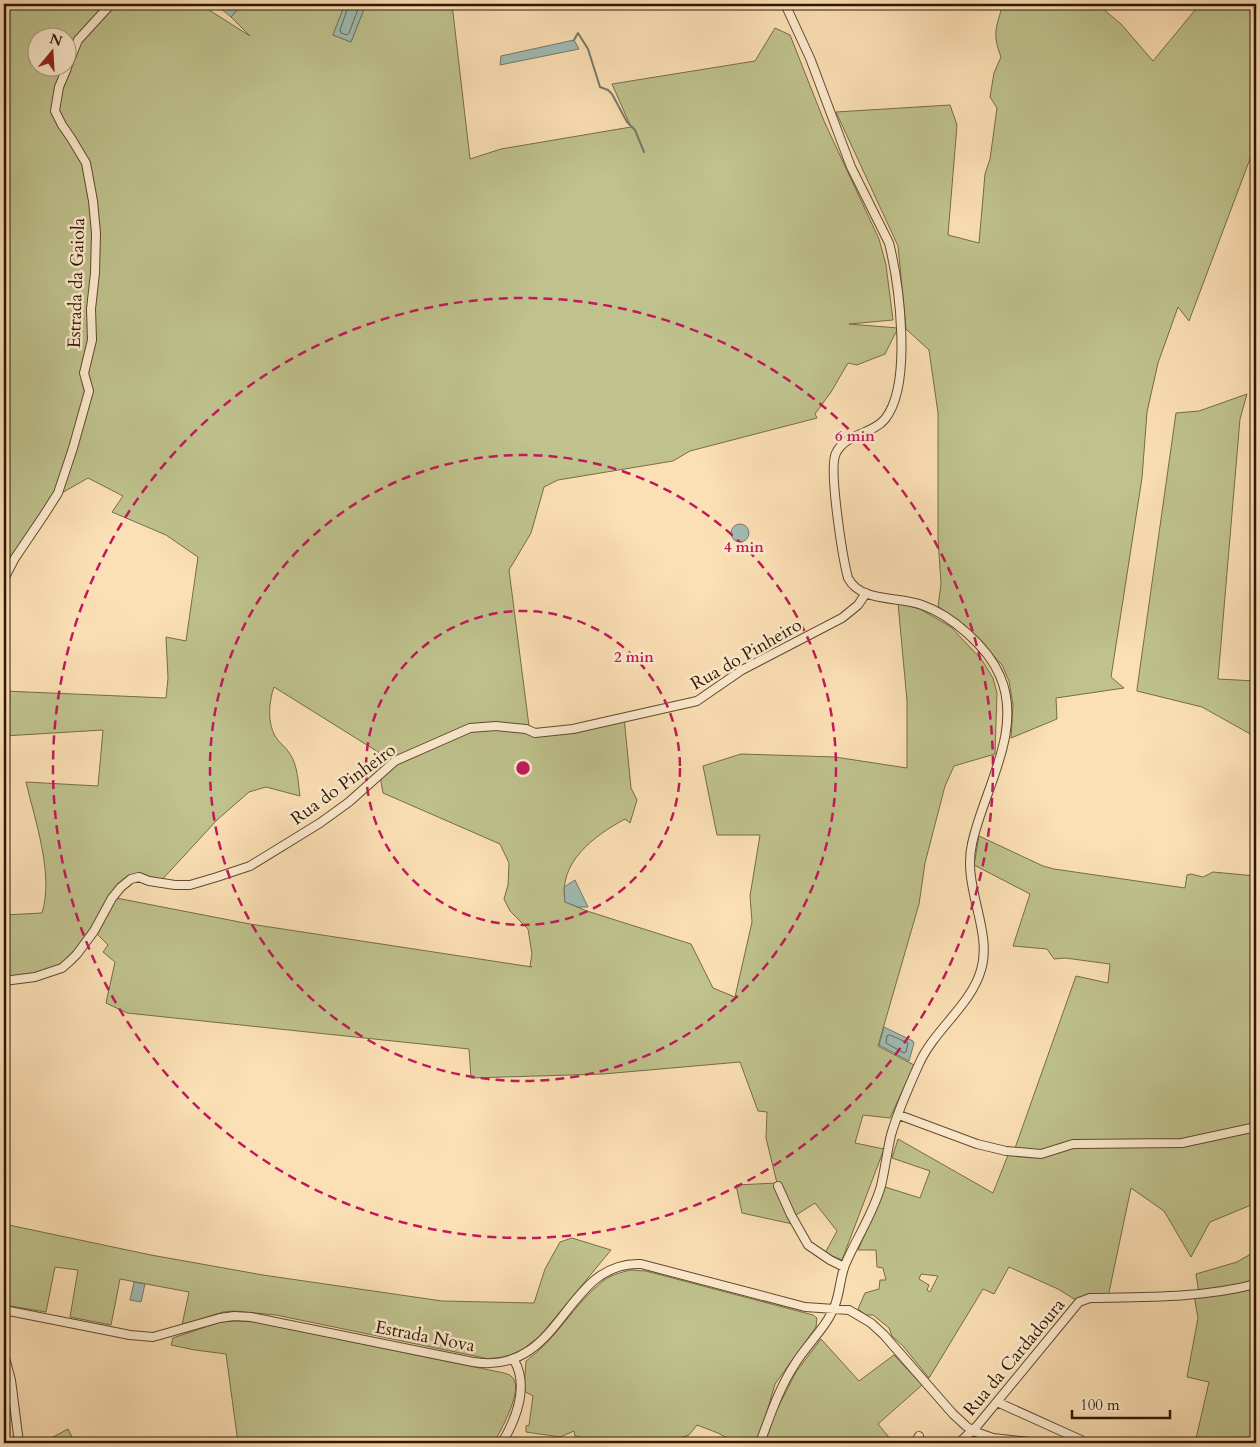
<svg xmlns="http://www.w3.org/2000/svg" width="1260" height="1447" font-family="Cardo,serif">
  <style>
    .green { fill: #bfc28d; stroke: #766c46; fill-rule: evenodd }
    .water { fill: #a0bcb4; stroke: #727a6c }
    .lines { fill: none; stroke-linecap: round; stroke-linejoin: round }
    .shore { stroke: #67695a; stroke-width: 1 }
    .stream { stroke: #727a6c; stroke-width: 2 }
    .minor-casing { stroke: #62482d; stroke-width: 10 }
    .minor { stroke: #fdebcf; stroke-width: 8 }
    .ring { fill: none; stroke: #c2185b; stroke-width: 2.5; stroke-dasharray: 9 6 }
    .labels { text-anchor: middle; stroke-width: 5; stroke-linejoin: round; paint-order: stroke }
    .street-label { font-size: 18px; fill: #2e1600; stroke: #fdebcf }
    .centre { fill: #c2185b; stroke: #fdebcf; stroke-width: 2.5 }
    .ring-label { font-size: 15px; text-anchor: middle; font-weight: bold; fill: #c2185b; stroke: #fdebcf; stroke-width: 5; stroke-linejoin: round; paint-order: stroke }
  </style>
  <rect width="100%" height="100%" fill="#fce0b5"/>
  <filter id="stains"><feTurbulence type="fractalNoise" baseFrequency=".004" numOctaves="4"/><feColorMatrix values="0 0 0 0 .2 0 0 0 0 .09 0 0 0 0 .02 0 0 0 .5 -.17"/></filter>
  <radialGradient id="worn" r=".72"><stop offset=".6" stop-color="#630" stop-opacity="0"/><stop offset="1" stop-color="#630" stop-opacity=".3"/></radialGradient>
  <path class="green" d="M4 4H216L209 10 250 36 231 17 242 4H345L333 35 351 42 366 4H452L470 159 501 149 631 127 612 84 755 61 775 28 790 35 824 121 879 239 886 265 893 320 849 324 898 328 885 354 857 365 848 363 831 392 815 414 817 418 690 451 673 461 558 480 544 487 531 533 509 570 530 734 624 717 631 788 637 800 630 823 625 819C594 836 558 862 565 902L587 911 691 944 713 988 735 997 752 922 750 896 760 835H717L703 766 741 754 835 757 907 768V701L898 603 920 609 951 627 982 660 993 678 997 693 995 754 954 766 945 786 925 863 919 904 878 1046 914 1065 890 1118 863 1115 855 1143 884 1149 842 1260 825 1253 837 1231 815 1203 793 1217 797 1225 742 1213 736 1185 777 1183 766 1138 767 1112 758 1111 740 1062 603 1074 471 1078 469 1049 127 1013 106 1003 115 962 103 952 108 945 94 931 62 967 4 980V915L42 913C54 874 35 821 26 782L98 786 103 730 4 736V691L166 698 168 678 166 637 186 641 198 557 166 535 112 512 123 496 88 478 60 494 4 580ZM38 38H68V68H38ZM274 687 383 755 380 776 383 793 500 844 509 863 508 885 504 899 510 911 528 929 532 954 530 966 532 967 250 924 111 897 139 877 159 883 217 820 249 792 266 787 300 796C298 782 298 766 290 754 286 747 279 743 275 736 267 722 269 701 274 687Z
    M1003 4H1097L1121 24 1153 61 1200 4H1256V143L1189 321 1178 307 1158 363 1147 412 1142 478 1111 677 1124 688 1056 698 1057 719 1011 738 1013 705 1009 681 1002 665 974 634 938 606 941 584 938 539V413L929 350 906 329 898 246 836 112 950 105 957 125 948 235 979 243 985 174 990 159 997 108 990 97 994 73 1001 57C992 33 996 28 1003 4Z
    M1247 394 1240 419 1218 679 1256 681V730L1252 735 1202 707 1137 691V689L1176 413 1199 411Z
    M979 836 1043 866 1054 869 1185 888 1187 875 1191 874 1203 877 1213 872 1256 876V1203L1210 1222 1191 1257 1164 1211 1131 1188 1108 1297 1079 1302 1058 1289 1009 1267 994 1294 983 1289 929 1378 903 1346 892 1336 889 1328 873 1315H866L858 1309 865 1293 879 1289 880 1280H886L883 1268 877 1267 876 1250H858L885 1187 920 1198 930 1171 892 1158 898 1139 993 1193 1008 1155 1010 1151H1014L1076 976 1108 983 1110 964 1065 958 1054 959 1047 949 1013 946 1030 894 974 865ZM921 1274 938 1276 930 1292 927 1290 929 1285 919 1279Z
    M4 1224 151 1255 263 1275 442 1301 534 1303 545 1269 560 1242 572 1238 611 1250 540 1336 523 1349 506 1357 489 1359 276 1315 234 1311 223 1312 182 1325 189 1292 120 1279 111 1325 70 1317 78 1270 55 1267 46 1312 4 1305Z
    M1256 1251V1443H1195L1209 1382 1187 1377 1198 1318 1194 1295 1199 1294 1196 1274 1237 1262Z
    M630 1270 646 1271 813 1315 817 1318 816 1327 775 1384 758 1443H736L718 1433 697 1425 689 1435 677 1439 600 1442 575 1436 574 1431 560 1437 526 1432V1426L529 1425 533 1396 524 1391 526 1361C556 1340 573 1305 602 1282 610 1275 620 1273 630 1270Z
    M237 1321 256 1322 504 1373C506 1374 509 1374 511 1376 526 1387 500 1431 494 1443H238L226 1354 195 1350 171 1345 173 1338 220 1322Z
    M821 1339 859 1381 894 1355 922 1385 878 1424 892 1441 889 1443H760L796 1372Z
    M68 1429 73 1439 64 1443H54L51 1438Z"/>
  <path class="water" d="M223 4H242L231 17 220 8Z
    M345 4H366L351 42 333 35Z
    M574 40 579 49 500 65 501 56Z
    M731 533a9 9 0 1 1 18 0a9 9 0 1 1-18 0Z
    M575 880 588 907H578L565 902 564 887Z
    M884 1027 913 1041 914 1043 909 1061 879 1045Z
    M134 1282 145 1284 141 1302 130 1300Z"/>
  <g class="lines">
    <path class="shore" d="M349 4 340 30 341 33 347 35 349 33 360 4
      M890 1035 908 1043 906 1052 904 1053 886 1043 887 1036Z"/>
    <path class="stream" d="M1249 4 1256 9
      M574 40 578 33 588 49 600 87 608 90 612 94 627 122 635 130 644 152"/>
    <g class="minor-casing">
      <path id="minor" d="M68 65 78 40 111 4
        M4 579 15 558 44 515 58 493 73 448 89 391 84 373 92 340 91 309 95 273 96 233 93 201 86 163 71 138 62 125 55 111 59 87 67 68
        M4 981 35 977 62 968 70 961 77 954 94 931 112 898 121 887 131 879 139 877 149 881 175 885H190L217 877 250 866 320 823 349 802 395 761 470 728 496 726 526 729 535 733 573 729 697 701 742 670 842 618 858 605 866 593
        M899 1115 977 1144 1006 1151 1041 1154 1073 1144 1182 1143 1256 1127
        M778 1186 791 1215 808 1245 830 1260 844 1267
        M4 1310 130 1335 153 1337 220 1318 234 1316 251 1317 473 1362C564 1376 563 1261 641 1264L805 1307 849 1310 871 1323 884 1335 953 1414 966 1426 973 1431 993 1438 1038 1443
        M4 1354 11 1380 19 1443
        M997 1402 1081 1440 1082 1443
        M502 1443C516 1419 529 1386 514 1360
        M760 1443C770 1416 779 1388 795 1364 807 1344 827 1327 835 1305 840 1292 840 1278 845 1265 856 1239 873 1214 881 1186 885 1169 887 1152 891 1135 898 1111 909 1086 919 1064 934 1030 971 1005 981 970 993 931 962 887 972 844 983 791 1024 731 1000 676 988 647 951 615 922 605 899 596 861 603 848 578 843 559 828 468 836 453 846 433 872 435 885 419 913 384 899 283 889 243L851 167 810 58 785 4
        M915 1443 919 1436
        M959 1443 977 1426 1079 1302 1090 1298C1146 1297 1202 1298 1256 1284"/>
    </g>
    <use href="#minor" class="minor"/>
  </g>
  <g class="ring">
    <circle cx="523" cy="768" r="157"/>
    <circle cx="523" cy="768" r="313"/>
    <circle cx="523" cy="768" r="470"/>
  </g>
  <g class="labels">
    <g class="street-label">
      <text transform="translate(76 283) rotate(-88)" y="6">Estrada da Gaiola</text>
      <text transform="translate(746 654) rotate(-30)" y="6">Rua do Pinheiro</text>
      <text transform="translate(343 784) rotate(-36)" y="6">Rua do Pinheiro</text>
      <text transform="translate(425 1336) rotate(11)" y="6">Estrada Nova</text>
      <text transform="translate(1014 1357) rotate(-50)" y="6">Rua da Cardadoura</text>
    </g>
  </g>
  <circle cx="523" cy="768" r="8" class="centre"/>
  <g class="ring-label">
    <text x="855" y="441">6 min</text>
    <text x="744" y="552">4 min</text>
    <text x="634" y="662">2 min</text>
  </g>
  <rect width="1260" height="1447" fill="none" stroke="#fce0b5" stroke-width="20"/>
  <rect x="5" y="5" width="1250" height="1437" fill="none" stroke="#2e1600" stroke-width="2.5"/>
  <rect x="10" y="10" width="1240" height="1427" fill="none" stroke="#2e1600"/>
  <g transform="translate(52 52) rotate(18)"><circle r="24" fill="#fdebcf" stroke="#aa967c"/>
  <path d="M0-4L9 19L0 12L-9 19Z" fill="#8f2418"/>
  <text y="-8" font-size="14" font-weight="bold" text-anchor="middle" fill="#2e1600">N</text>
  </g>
  <path d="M1072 1410v8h98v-8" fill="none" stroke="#2e1600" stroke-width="2.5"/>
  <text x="1080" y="1410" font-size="15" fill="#2e1600" stroke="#fdebcf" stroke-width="4" paint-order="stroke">100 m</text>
  <rect width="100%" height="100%" filter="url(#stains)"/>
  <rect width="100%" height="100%" fill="url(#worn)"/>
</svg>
